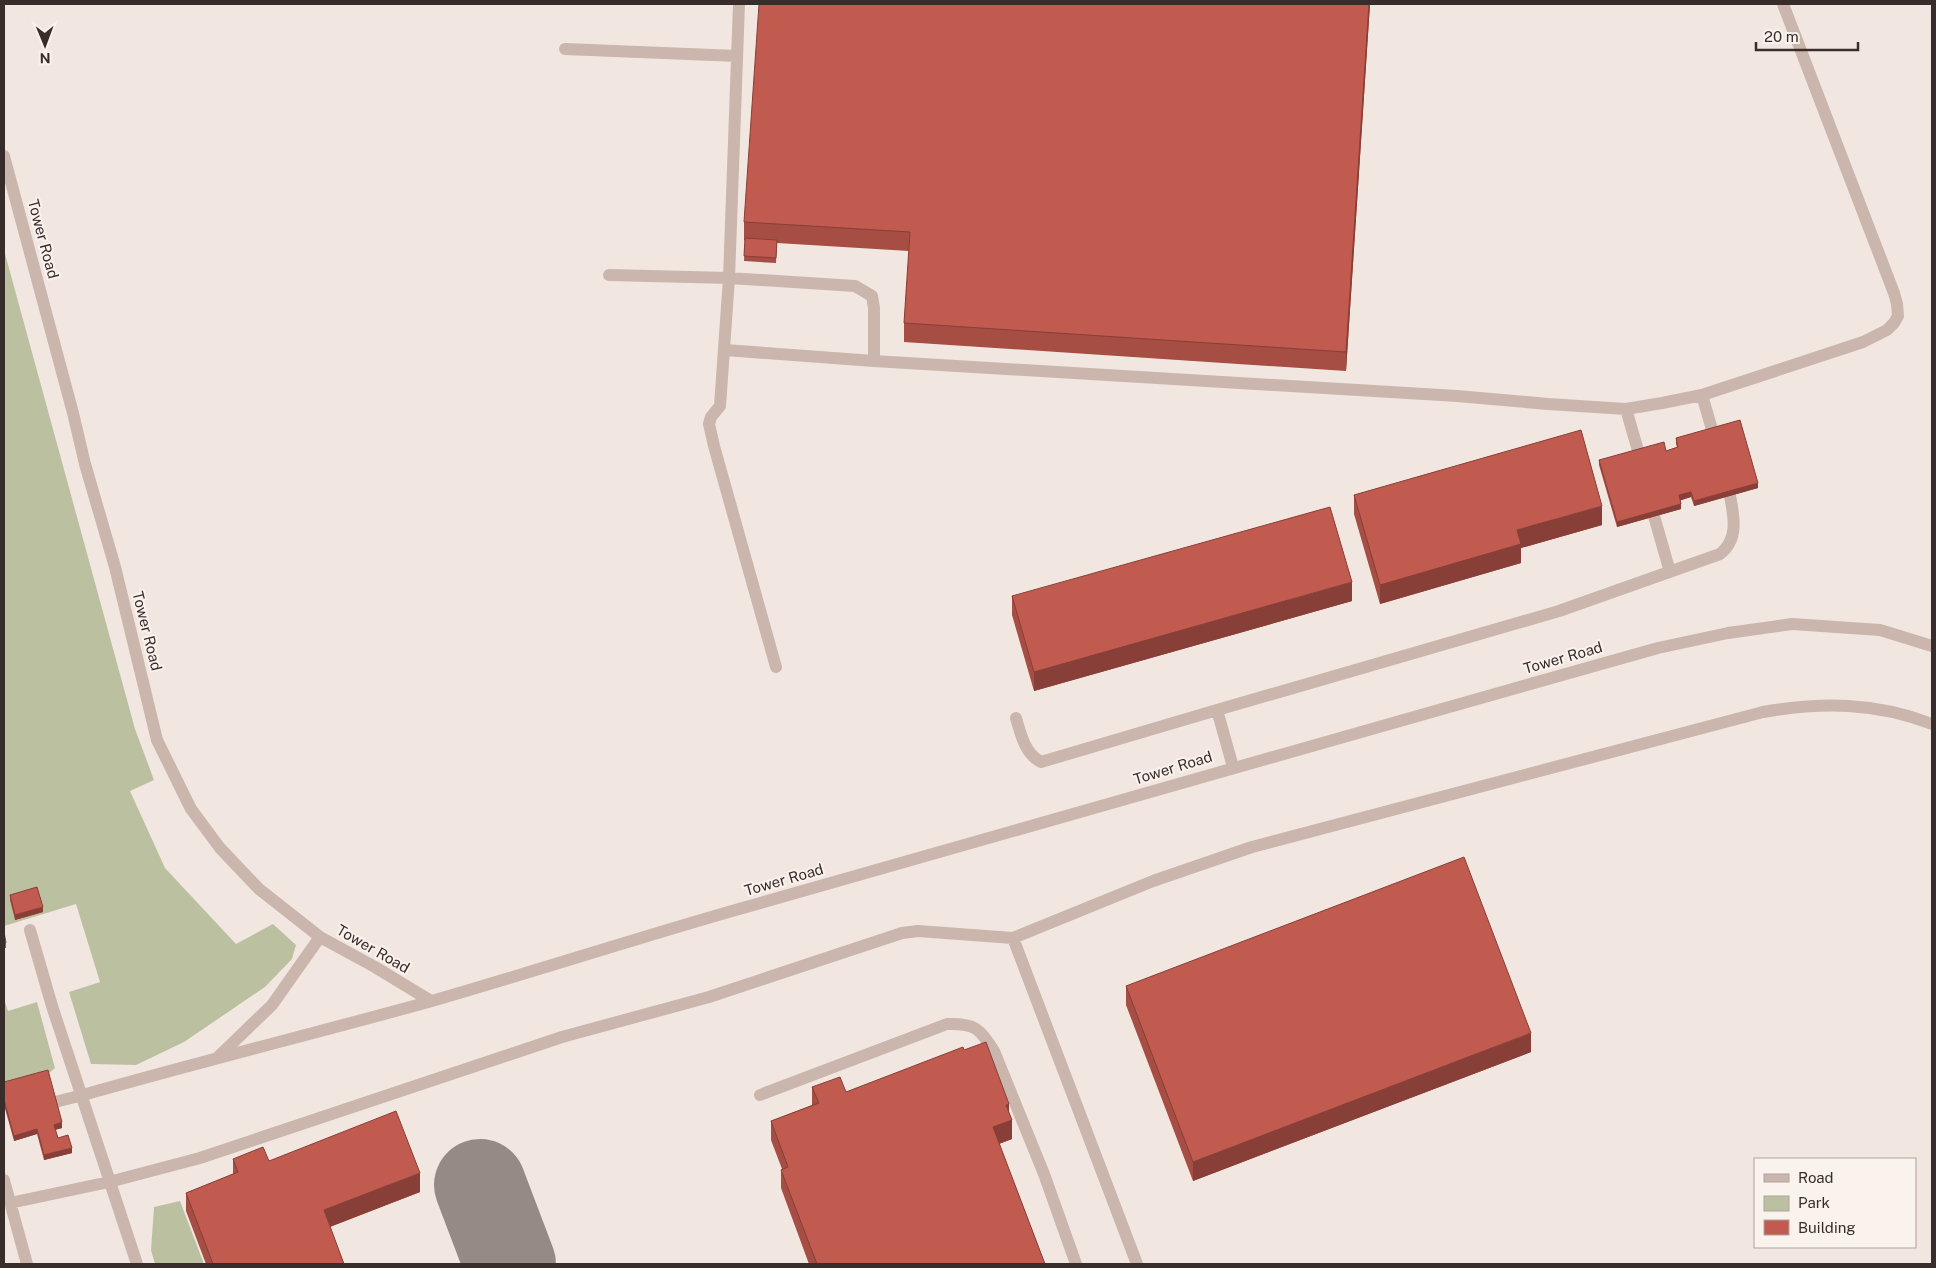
<svg xmlns="http://www.w3.org/2000/svg" width="1936" height="1268" font-family="'Public Sans',sans-serif">
  <style>
    .green { fill: #bbc1a0 }
    .lines { fill: none; stroke-linecap: round; stroke-linejoin: round }
    .taxiway { stroke: #968a86; stroke-width: 92 }
    .lane { stroke: #cab6ac; stroke-width: 12 }
    .street { stroke: #cab6ac; stroke-width: 12 }
    .wall { fill: #a64d44 }
    .shaded-wall { fill: #873f37 }
    .building { fill: #c15a4f; stroke: #873f37 }
    .labels { text-anchor: middle; stroke-width: 4; stroke-linejoin: round; paint-order: stroke }
    .street-label { font-size: 15px; fill: #392d2b; stroke: #faf2ed }
  </style>
  <rect width="100%" height="100%" fill="#f2e7e0"/>
  <path class="green" d="M4 250 135 729 154 780 130 791 165 868 236 944 273 924 296 945 292 959 265 987 184 1042 136 1065 91 1064 69 992 100 982 76 904 4 926Z
    M4 999 8 1011 37 1002 55 1068 47 1075 4 1087Z
    M180 1201 204 1264H155L151 1250 154 1207Z"/>
  <g class="lines">
    <path class="taxiway" d="M480 1185 510 1264"/>
    <path class="lane" d="M739 4 729 278 720 406 711 417 709 424 714 446 776 667
      M565 49 737 56
      M4 156 73 413 85 464 115 567 157 740 191 809 220 848 259 889 320 937 375 967 431 1001
      M609 275 729 278 855 286 872 296 874 308V361
      M725 350 874 361 1457 396 1548 404 1626 409 1662 403 1702 395 1863 342 1887 330 1894 323 1898 316 1897 304 1894 293 1783 4
      M1702 395 1713 433
      M1626 409 1639 454
      M1654 516 1670 572
      M1217 710 1559 611 1720 554C1739 539 1734 517 1730 496
      M1016 718C1021 735 1025 754 1041 762L1217 710 1233 767
      M30 930 52 1006 137 1264
      M218 1057 272 1005 320 937
      M760 1095 947 1024C975 1023 979 1028 994 1051L1044 1174 1076 1264
      M55 1102 83 1095
      M4 1180 27 1264
      M10 1203 109 1182 200 1158 562 1037 709 997 902 933 918 931 1013 938
      M1137 1264 1013 938 1153 881 1252 847 1763 712C1822 702 1875 702 1932 724"/>
    <path class="street" d="M83 1095C199 1062 316 1033 432 1001 532 972 631 940 732 911 1040 823 1349 735 1658 648L1728 633 1792 624 1880 630 1932 646"/>
  </g>
  <path class="wall" d="M1370 4 1346 371 904 342V323L909 251 777 243 776 263 744 261 745 241 744 240V222Z
    M1676 438 1758 488 1694 506 1691 497 1680 500 1681 509 1617 527 1599 465V460L1666 451 1677 447 1676 444Z
    M1354 495 1602 525 1521 548V563L1380 604 1354 514Z
    M1012 596 1352 601 1034 691 1012 615Z
    M10 895 43 912 15 920 10 900Z
    M4 932 6 943V948H4Z
    M1126 986 1531 1052 1193 1181 1126 1005Z
    M964 1050 1009 1112 1012 1139 999 1144 1045 1264H809L781 1188V1170L782 1169 771 1140V1121L812 1105V1087L846 1092Z
    M4 1082 62 1128 55 1130 58 1138 72 1153 44 1160 37 1134 14 1141 4 1105Z
    M233 1159 269 1161 420 1192 330 1227 344 1264H206L186 1211V1193L233 1174Z"/>
  <path class="shaded-wall" d="M1369 4H1370L1346 371V352Z
    M1758 483V488L1694 506V501Z
    M1691 492V497L1679 501V495Z
    M1681 504V509L1617 527V522Z
    M1602 506V525L1521 548V563L1380 604V585L1517 530Z
    M1352 582V601L1034 691V672Z
    M43 907V912L15 920V915Z
    M1531 1033V1052L1193 1181V1162Z
    M1009 1104V1121L1012 1120V1139L993 1146V1127L1006 1105Z
    M62 1122V1128L54 1130V1125Z
    M37 1129V1134L14 1141V1136Z
    M72 1148V1153L44 1160V1155Z
    M420 1173V1192L324 1229V1210Z"/>
  <path class="building" d="M759 4H1369L1346 352 904 323 910 232 744 222Z
    M745 238 777 240 776 258 744 256Z
    M1740 420 1758 483 1694 501 1691 492 1679 495 1681 504 1617 522 1599 460 1664 442 1666 451 1678 447 1676 438Z
    M1581 430 1602 506 1517 530 1521 544 1380 585 1354 495Z
    M1330 507 1352 582 1034 672 1012 596Z
    M1464 857 1531 1033 1193 1162 1126 986Z
    M37 887 43 907 15 915 10 895Z
    M4 932 6 943H4Z
    M986 1042 1009 1104 1006 1105 1012 1120 993 1127 1045 1264H817L781 1170 788 1167 771 1121 819 1103 812 1087 840 1077 846 1092 963 1047 964 1050Z
    M48 1070 62 1122 54 1125 58 1138 68 1135 72 1148 44 1155 37 1129 14 1136 4 1100V1082Z
    M396 1111 420 1173 324 1210 344 1264H213L186 1193 238 1172 233 1159 263 1147 269 1161Z"/>
  <g class="labels">
    <g class="street-label">
      <text transform="translate(43 239) rotate(75)" y="5">Tower Road</text>
      <text transform="translate(147 631) rotate(76)" y="5">Tower Road</text>
      <text transform="translate(1563 658) rotate(-16)" y="5">Tower Road</text>
      <text transform="translate(1173 768) rotate(-17)" y="5">Tower Road</text>
      <text transform="translate(784 880) rotate(-16)" y="5">Tower Road</text>
      <text transform="translate(373 949) rotate(30)" y="5">Tower Road</text>
    </g>
  </g>
  <rect width="1936" height="1268" fill="none" stroke="#392d2b" stroke-width="10"/>
  <rect x="1754" y="1158" width="162" height="90" fill="#faf2ed" stroke="#ada39f"/>
  <rect x="1764" y="1174" width="25" height="8" fill="#cab6ac" stroke="#ada39f"/>
  <text x="1798" y="1183" font-size="15" fill="#392d2b">Road</text>
  <rect x="1764" y="1196" width="25" height="15" fill="#bbc1a0" stroke="#ada39f"/>
  <text x="1798" y="1208" font-size="15" fill="#392d2b">Park</text>
  <rect x="1764" y="1220" width="25" height="15" fill="#c15a4f" stroke="#ada39f"/>
  <text x="1798" y="1233" font-size="15" fill="#392d2b">Building</text>
  <g transform="translate(45 45) rotate(179)" stroke="#faf2ed" stroke-width="4" paint-order="stroke">
  <path d="M0-4L9 19L0 12L-9 19Z" fill="#392d2b"/>
  <text y="-8" font-size="14" font-weight="bold" text-anchor="middle" fill="#392d2b">N</text>
  </g>
  <path d="M1756 42v8h102v-8" fill="none" stroke="#392d2b" stroke-width="2.5"/>
  <text x="1764" y="42" font-size="15" fill="#392d2b" stroke="#faf2ed" stroke-width="4" paint-order="stroke">20 m</text>
</svg>
